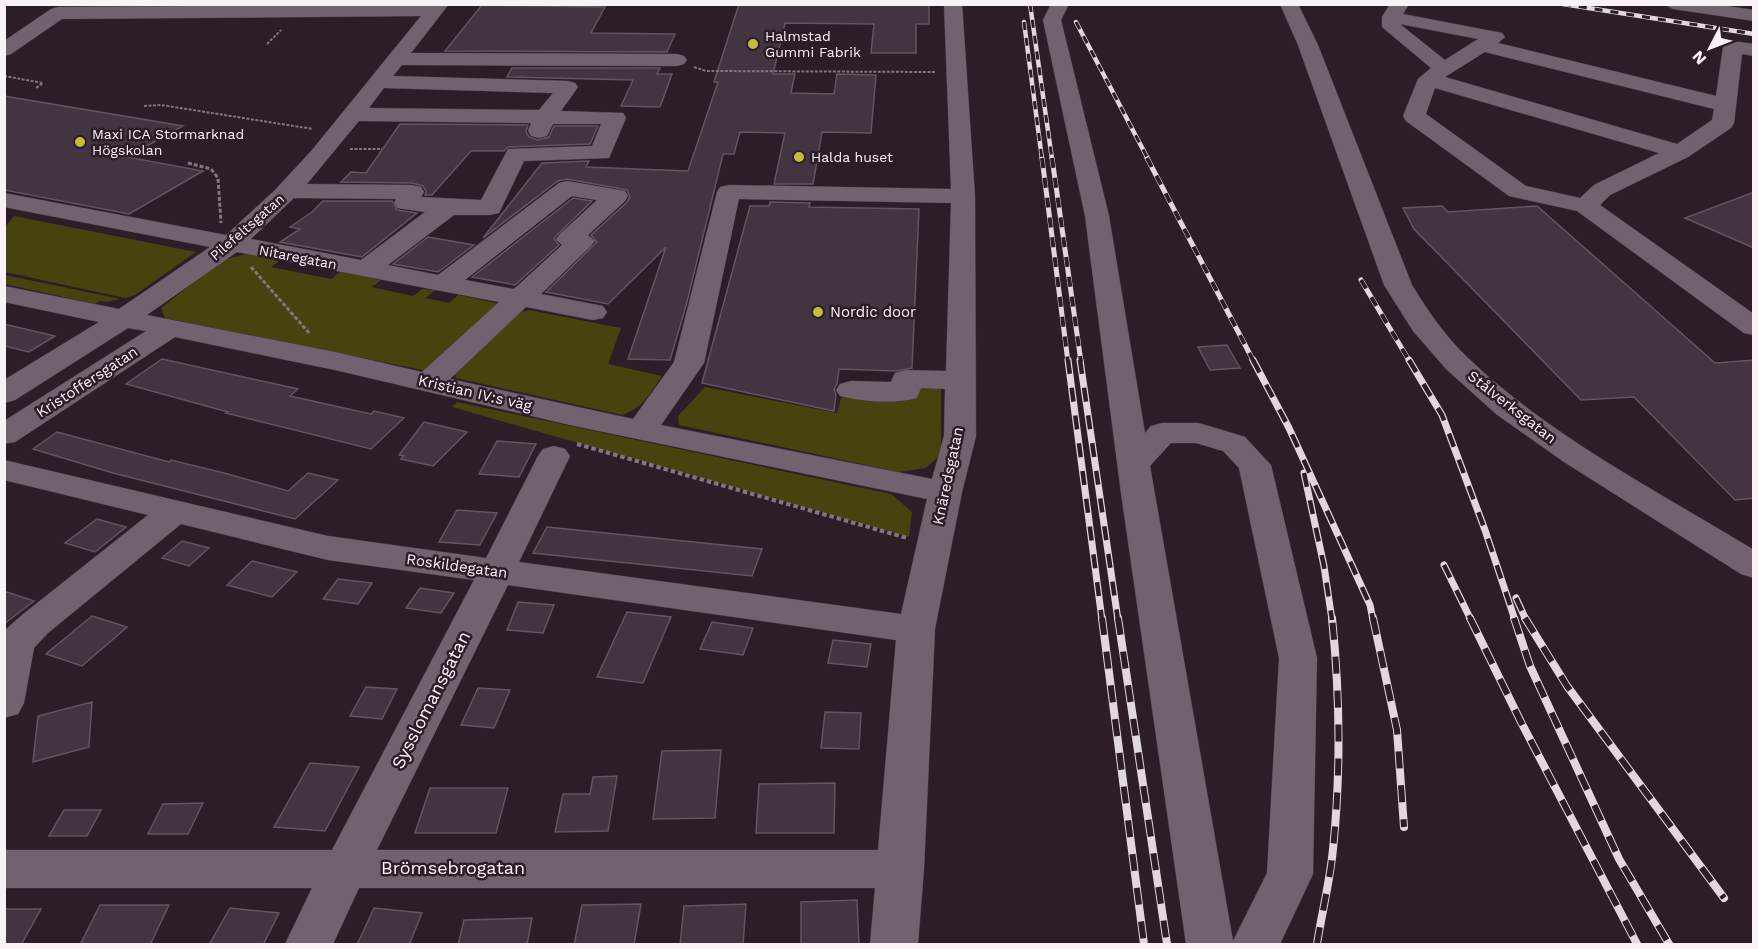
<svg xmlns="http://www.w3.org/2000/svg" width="1758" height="949" font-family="'Work Sans',sans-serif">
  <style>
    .green { fill: #45430e }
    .building { fill: #423541; stroke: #625461; stroke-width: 1.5 }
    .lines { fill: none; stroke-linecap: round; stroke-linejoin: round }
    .minor-casing { stroke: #463b45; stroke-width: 1 }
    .path-far2 { stroke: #81757f; stroke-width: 2; stroke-dasharray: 3 1.5; stroke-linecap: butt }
    .path-far1 { stroke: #81757f; stroke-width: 3; stroke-dasharray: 4 2; stroke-linecap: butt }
    .path { stroke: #81757f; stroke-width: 4; stroke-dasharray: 4.5 3; stroke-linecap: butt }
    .minor { fill: #716270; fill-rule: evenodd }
    .rail-far3-casing { stroke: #e1d8df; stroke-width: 4.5 }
    .rail-far2-casing { stroke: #e1d8df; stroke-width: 5 }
    .rail-far1-casing { stroke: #e1d8df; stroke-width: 7 }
    .rail-casing { stroke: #e1d8df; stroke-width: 8 }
    .rail-far3 { stroke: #2b1e29; stroke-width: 3; stroke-dasharray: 8; stroke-linecap: butt }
    .rail-far2 { stroke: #2b1e29; stroke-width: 4; stroke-dasharray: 10; stroke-linecap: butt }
    .rail-far1 { stroke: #2b1e29; stroke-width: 4.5; stroke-dasharray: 14; stroke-linecap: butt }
    .rail { stroke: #2b1e29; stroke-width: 6; stroke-dasharray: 17; stroke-linecap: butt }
    .poi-dot { fill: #c2bd3f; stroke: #2b1e29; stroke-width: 2 }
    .labels { text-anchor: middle; stroke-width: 5; stroke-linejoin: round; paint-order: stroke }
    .far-poi-label { font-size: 14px; fill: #fbf2f9; stroke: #2b1e29; text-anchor: start }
    .far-street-label { font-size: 14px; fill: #fbf2f9; stroke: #2b1e29 }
    .poi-label { font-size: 15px; fill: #fbf2f9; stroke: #2b1e29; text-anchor: start }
    .street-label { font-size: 15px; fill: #fbf2f9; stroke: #2b1e29 }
    .near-street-label { font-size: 18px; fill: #fbf2f9; stroke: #2b1e29 }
  </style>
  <rect width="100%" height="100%" fill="#2b1e29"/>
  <path class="green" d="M14 216 181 249 196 252 135 295 125 298 5 272V227Z
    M247 254 279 261 271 267 331 279 340 272 381 280 372 287 413 296 422 289 435 290 426 298 449 303 458 295 501 304 427 371 165 318 161 308 222 260Z
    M5 275 116 298 120 299 106 302 100 301 95 304 5 284Z
    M529 310 621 328 608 364 662 376C649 395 644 407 622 415L456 378 454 372 517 313Z
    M705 387 837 413 841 398 912 400 913 388H941V454L926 468 899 472 679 425 678 416Z
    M457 402 891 494 912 512 909 537 452 407Z"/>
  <path class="building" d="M739 4H929V24H916V53H871L874 24 785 23 773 74H795L791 93 834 94 837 74 876 75 871 133 822 132 813 184H774L785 133 740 132 734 154H723L686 306 670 360 628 359 666 247 608 304 546 292 597 242 591 235 627 202 630 197 627 190 567 179 558 181 483 238 542 163 589 161 586 167 688 171 718 82H714Z
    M482 5 605 7 591 33 675 34 667 52 445 51Z
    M512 68H660L657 74H672L660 107 621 106 633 80 507 77Z
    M4 96 183 126 127 157 203 171 129 214 4 190Z
    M400 124 528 125 526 132 529 137 538 140 549 137 554 126H598L590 144 508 147 504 151H471L432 195H425L426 191 423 186 412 183 341 182 351 172 366 173Z
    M1754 192V248L1685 218Z
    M573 198 592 201 554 238 559 245 515 285 472 277Z
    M323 201H392L397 210 417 213 362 257 280 242 300 229 290 227 312 212Z
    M770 202 810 203 809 207 919 209 912 368 896 371 839 369 837 384 834 389 836 394 834 411 702 383 750 206H769Z
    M1442 206 1448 212 1537 206 1715 363 1754 360V498L1735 500 1634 397 1581 400 1414 229 1403 208Z
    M428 237 474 245 438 272 393 264Z
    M4 324 55 336 29 352 4 346Z
    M1227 345 1240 368 1210 370 1198 347Z
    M162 359 298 389 290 396 371 414 374 411 404 418 371 449 226 413 228 412 126 384Z
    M424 422 467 432 433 466 401 459 404 456 399 455Z
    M57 432 169 462 171 460 228 474 288 491 308 473 338 480 295 519 113 473 33 449Z
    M497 441 536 444 519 477 479 474Z
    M457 510 497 513 480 545 439 542Z
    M97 519 126 527 95 552 65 543Z
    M547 527 762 549 752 576 533 553Z
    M182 541 209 548 189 566 162 558Z
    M252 561 297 572 272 597 227 585Z
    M338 579 372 583 358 604 323 599Z
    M420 588 454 593 441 613 406 608Z
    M4 591 34 601 4 624Z
    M518 602 554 605 543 633 507 630Z
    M627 612 671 617 643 683 597 677Z
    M92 616 127 627 82 666 46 654Z
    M712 622 753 628 743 655 700 649Z
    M833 640 871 644 867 667 828 663Z
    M366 687 397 689 382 719 350 716Z
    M478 688 510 690 494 728 461 725Z
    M92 702 89 747 33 762 38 716Z
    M825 712 861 713 859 749 821 748Z
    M721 750 715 818 653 819 662 751Z
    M310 763 359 767 325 831 274 827Z
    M617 776 608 831 555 832 563 794H590L593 777Z
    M835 783 834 833H756L759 784Z
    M430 788H508L496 833H415Z
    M203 803 188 834H148L163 804Z
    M64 810H101L87 836H49Z
    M857 900 859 945H801V902Z
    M641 904 634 945H574L582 905Z
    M746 904 743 945H680L684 906Z
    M100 905H169L150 945H80Z
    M230 908 279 913 263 945H209Z
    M374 908 422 913 409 945H357Z
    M4 909H41L21 945H4Z
    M532 918 527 945H458L464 920Z"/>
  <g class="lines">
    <g class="minor-casing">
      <path id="minor" d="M449 4 411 53 677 54 684 56 687 60 684 64 677 66 402 65 393 76 568 81 575 83 578 87 561 111 623 113 626 118 609 158 524 161 499 213 490 215H454L388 265 438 275 559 183 567 181 625 191 628 196 625 201 588 235 595 241 591 246 541 294 603 306 607 312 603 318 593 320 526 307 450 379 633 419 674 362 717 192 720 187 729 185 951 189 944 4H962L975 196 976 436 962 492 935 629 924 869 918 944H870L875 888H359L333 944H285L312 888H4V850H332L474 580 328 560 181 524 48 633 34 648 24 703 18 714 4 718V631L22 615 148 515 4 480V460L328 536 486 558 538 456 543 449 554 446 565 449 570 456 519 562 901 614 927 499 570 425 335 370 175 337 15 442 4 444V421L146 331 128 328 15 400 4 403V380L99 322 4 302V286L119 309 210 247 4 207V193L226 235 274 191 312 150 421 16 62 19 11 54 4 56V41L51 9 58 7ZM384 88 553 93 539 110 369 108ZM359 121 531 123 528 131 531 136 539 138 547 136 553 124H601L592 146 508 149 481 200 421 197 424 192 421 187 412 185 307 184ZM572 196 597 200 560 234 556 239 562 245 514 289 465 280ZM294 198 396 199 394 203 397 208 425 212 361 260 251 239ZM739 199 951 203 946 371 906 370 895 373 891 382 851 381 840 384 836 390 840 396C863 402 894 404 917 398L921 388 945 389 944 436 932 479 661 425 704 363ZM237 252 499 302 422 372 335 352 147 315ZM508 585 896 640 878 850H377Z
        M1051 4H1069L1061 20 1109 216 1145 433 1151 426 1162 423H1198L1209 426 1245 437 1271 465 1317 658 1313 874 1280 944H1186L1121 493 1085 216 1043 20ZM1171 443H1196L1223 451 1239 468 1279 658 1267 873 1233 941 1150 466Z
        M1280 4H1298L1318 45 1412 285C1428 311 1445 336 1467 357 1548 435 1657 491 1754 550V578L1741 574 1564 462 1496 414 1446 369 1413 331 1384 285 1298 45Z
        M1390 4H1409L1403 14 1502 33 1505 37 1498 43 1716 96 1723 47 1726 43 1733 41 1754 44V56L1742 54 1734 123 1731 128 1688 157 1610 195 1600 205 1754 314V335L1744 333 1577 211 1509 196 1406 121 1403 116 1418 79 1431 68 1382 27V17ZM1400 24 1478 39 1445 60ZM1485 52 1714 109 1712 120 1677 144 1445 77ZM1435 88 1659 153 1594 185 1580 198 1526 186 1426 114Z
        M1664 4H1714L1754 10V21L1673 9Z"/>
    </g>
    <path class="path-far2" d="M267 44 281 30
      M694 67 706 71 935 72
      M4 76 43 83 36 88
      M144 106 161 105 313 129
      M350 149H382"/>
    <path class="path-far1" d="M188 163 211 169 218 178 221 223
      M251 267 310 334"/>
    <path class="path" d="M577 444 907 538"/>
    <use href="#minor" class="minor"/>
    <g class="rail-far3-casing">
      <path id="rail-far3" d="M1030 4 1052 159
        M1563 4 1754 34
        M1024 22 1042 159
        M1076 22 1148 159"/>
    </g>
    <g class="rail-far2-casing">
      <path id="rail-far2" d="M1042 158 1068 362
        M1052 158 1081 362
        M1147 158 1254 362
        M1361 280 1410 362"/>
    </g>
    <g class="rail-far1-casing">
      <path id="rail-far1" d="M1068 360 1102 620
        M1080 360 1118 620
        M1253 360 1289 428 1370 605 1373 620
        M1409 360 1442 415 1485 530 1515 620
        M1304 473 1324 566 1332 620
        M1444 565 1471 620
        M1516 598 1526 620"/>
    </g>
    <g class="rail-casing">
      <path id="rail" d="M1102 618 1144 944
        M1118 618 1167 944
        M1373 618 1397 730 1404 827
        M1470 618 1521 722 1637 944
        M1514 618 1530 666 1619 859 1669 944
        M1525 618 1567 686 1724 898
        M1317 944C1322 912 1330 881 1333 849 1341 772 1340 695 1332 618"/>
    </g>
    <use href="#rail-far3" class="rail-far3"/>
    <use href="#rail-far2" class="rail-far2"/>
    <use href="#rail-far1" class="rail-far1"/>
    <use href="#rail" class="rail"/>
  </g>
  <g class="poi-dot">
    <circle cx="753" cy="44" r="6"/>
    <circle cx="80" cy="142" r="6"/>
    <circle cx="799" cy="157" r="6"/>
    <circle cx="818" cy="312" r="6"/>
  </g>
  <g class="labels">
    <g class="far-poi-label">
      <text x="765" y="41">Halmstad<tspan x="765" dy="16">Gummi Fabrik</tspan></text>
      <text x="92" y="139">Maxi ICA Stormarknad<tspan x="92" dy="16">Högskolan</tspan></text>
      <text x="811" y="162">Halda huset</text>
    </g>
    <g class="far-street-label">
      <text transform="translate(247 227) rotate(-41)" y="5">Pilefeltsgatan</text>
      <text transform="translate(298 257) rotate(11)" y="5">Nitaregatan</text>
    </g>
    <g class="poi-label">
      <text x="830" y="317">Nordic door</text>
    </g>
    <g class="street-label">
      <text transform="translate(87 382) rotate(-33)" y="5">Kristoffersgatan</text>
      <text transform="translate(475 393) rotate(13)" y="5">Kristian IV:s väg</text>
      <text transform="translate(1512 407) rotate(38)" y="5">Stålverksgatan</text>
      <text transform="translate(948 476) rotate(-78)" y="5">Knäredsgatan</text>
      <text transform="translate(457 566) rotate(8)" y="5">Roskildegatan</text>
    </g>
    <g class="near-street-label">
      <text transform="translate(431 700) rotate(-63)" y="6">Sysslomansgatan</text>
      <text x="453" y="874">Brömsebrogatan</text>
    </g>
  </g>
  <rect width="1758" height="949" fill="none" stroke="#fbf2f9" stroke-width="12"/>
  <g transform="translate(1710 48) rotate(228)" stroke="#2b1e29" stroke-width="4.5" paint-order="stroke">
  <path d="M0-4.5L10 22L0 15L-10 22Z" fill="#fbf2f9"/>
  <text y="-9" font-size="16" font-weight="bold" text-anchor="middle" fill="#fbf2f9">N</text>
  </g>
</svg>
